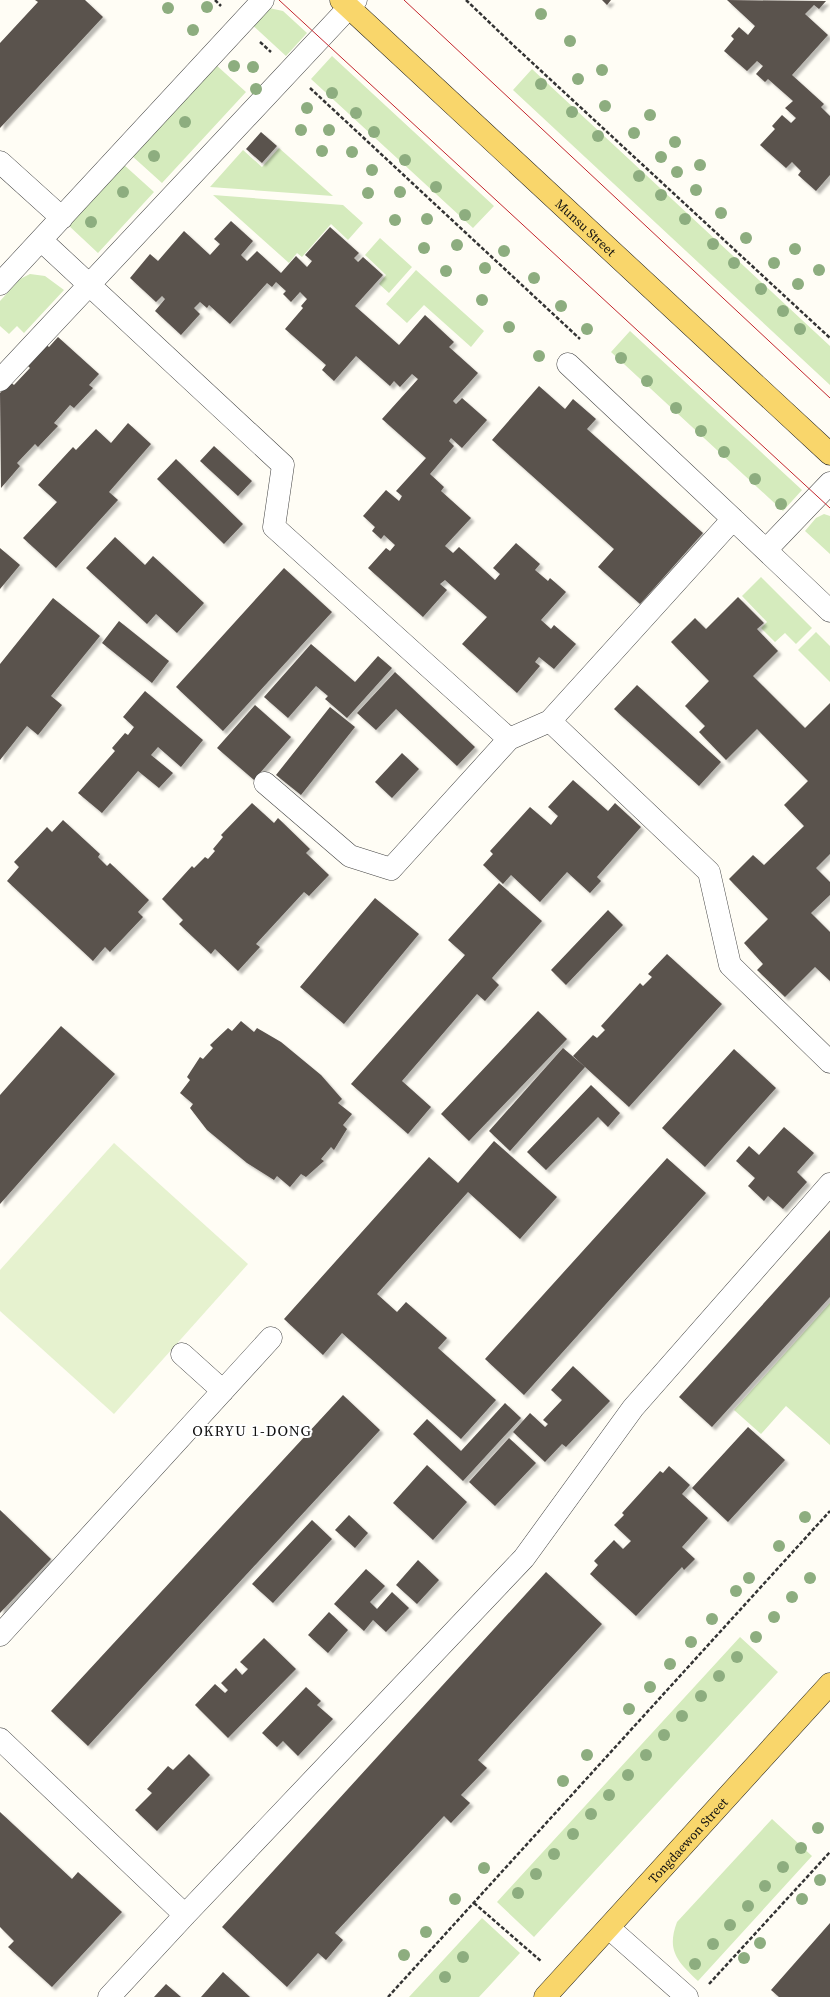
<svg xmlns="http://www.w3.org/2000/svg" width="830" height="1997" font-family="'Source Serif 4',serif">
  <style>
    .green { fill: #d5ebbd }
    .pitch { fill: #e6f2cf }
    .building { fill: #5a524d; filter: url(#shadow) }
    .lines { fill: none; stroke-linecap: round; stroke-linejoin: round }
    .minor-casing { stroke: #444; stroke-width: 23 }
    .major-casing { stroke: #222; stroke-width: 23 }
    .path { stroke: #333; stroke-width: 2.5; stroke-dasharray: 4 2; stroke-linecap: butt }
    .minor { stroke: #fff; stroke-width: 22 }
    .major { stroke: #f9d66b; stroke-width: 22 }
    .tram { stroke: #c4262e; stroke-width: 1 }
    .tree { fill: #8dad7f }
    .labels { text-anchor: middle; stroke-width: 4; stroke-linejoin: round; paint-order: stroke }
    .street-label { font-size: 13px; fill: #111; stroke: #fff }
    .quarter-label { font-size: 15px; letter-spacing: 1px; fill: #111; stroke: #fff }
  </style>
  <defs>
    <filter id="shadow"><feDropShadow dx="3.5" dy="3.5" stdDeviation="1" flood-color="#0004"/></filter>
  </defs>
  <rect width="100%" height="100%" fill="#fffdf5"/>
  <path class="green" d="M269 8 283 11 307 33 286 56 249 22Z
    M332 56 494 206 473 228 311 79Z
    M215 64 246 92 162 183 131 155Z
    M532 69 830 346V385L513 90Z
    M279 148 333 196 210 187 243 150 262 167Z
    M123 164 154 192 98 253 67 224Z
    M213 195 343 205 363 223 348 240 331 224 302 257 297 253 289 263Z
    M380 238 412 267 389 293 379 284 386 275 365 255Z
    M416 270 484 331 471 347 424 305 407 323 386 304Z
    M30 274 45 276 64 290 24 333 17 326 9 334 0 326V301L20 279Z
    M630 331 802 490 783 511 611 352Z
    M824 514 830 516V554L805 531 816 518Z
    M761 577 812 628 796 644 785 633 775 642 761 628 767 622 742 596Z
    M816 632 830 646V682L798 650Z
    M830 1303V1445L786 1406 761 1434 734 1410Z
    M740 1637 778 1672 534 1937 497 1902Z
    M772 1819 812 1856 698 1981C678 1962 666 1951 677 1922Z
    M482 1918 520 1953 479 1997H409Z"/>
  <path class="pitch" d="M114 1143 248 1264 114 1414 0 1311V1270Z"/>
  <path class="building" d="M35 0H85L103 17 0 128V43L38 2Z
    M602 0H611L607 5Z
    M727 0 826 1 819 9 814 5 805 14 828 35 792 75 824 104 821 107 830 116V175L816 191 798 175 801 171 792 162 786 168 760 145 775 129 772 126 782 115 791 123 796 118 785 108 793 101 768 79 765 82 756 74 763 66 757 61 747 71 724 51 734 39 731 36 739 27 748 35 755 26Z
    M261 132 277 146 262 163 246 149Z
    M231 221 253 241 241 255 247 261 257 251 281 273 296 256 307 267 312 261 305 255 330 227 359 253 354 258 358 262 363 257 383 275 355 306 399 345 425 315 454 342 449 347 478 373 453 401 456 404 462 398 487 420 462 448 451 438 449 441 454 446 430 474 444 487 441 491 471 518 445 546 453 553 459 547 495 580 500 574 493 568 516 543 540 564 535 570 548 581 550 578 566 592 541 620 551 629 554 625 576 644 554 669 539 657 535 662 540 666 517 693 462 644 487 617 445 580 440 584 447 590 423 617 368 568 386 548 390 551 395 545 384 535 381 539 372 531 375 527 363 516 386 490 399 501 402 496 396 491 426 458 382 419 418 379 412 374 400 387 394 381 390 386 356 356 334 381 322 370 326 365 285 329 303 308 301 306 307 299 300 292 291 302 283 294 286 291 276 282 272 287 267 283 230 324 209 305 207 308 200 302 194 308 200 314 181 335 155 311 165 299 162 296 156 302 130 278 150 254 158 261 184 231 210 255 220 244 214 239Z
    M58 337 99 374 89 385 93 388 74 408 70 405 54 423 58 426 38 447 35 444 17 463 20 466 1 488 0 393 10 382 14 385 30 368 26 364 45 344 49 347Z
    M539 386 565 409 573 399 596 419 587 429 703 533 640 604 598 567 614 549 492 440Z
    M128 423 151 444 109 492 118 500 56 568 23 538 57 502 38 485 73 447 76 450 96 429 111 443Z
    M214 446 252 481 238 496 200 461Z
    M176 459 243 524 224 544 157 479Z
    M115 537 145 565 153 556 204 603 177 633 156 614 147 624 86 568Z
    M0 548 20 565 0 589Z
    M284 568 332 612 223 731 176 687Z
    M738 597 764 623 757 629 778 651 753 676 805 728 830 703V854L816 868 830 882V895L811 913 830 932V981L815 967 785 997 757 970 763 964 744 943 768 919 729 879 753 855 764 865 804 826 784 805 808 781 757 729 726 760 699 732 705 726 685 706 709 681 671 642 695 618 706 629Z
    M53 598 100 636 51 696 62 705 38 735 27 726 0 760V664Z
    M119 621 169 661 152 683 102 643Z
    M311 644 355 682 378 656 392 668 347 718 325 699 328 696 316 686 288 718 264 697Z
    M395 672 475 747 457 766 396 709 376 730 357 713Z
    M637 685 721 762 699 786 614 709Z
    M145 691 203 740 181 767 158 747 151 755 173 773 159 788 138 771 102 813 78 793 115 751 112 748 125 733 128 735 134 727 123 717Z
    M255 705 291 737 254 780 217 748Z
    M330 707 355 727 301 795 276 775Z
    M402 753 419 769 392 798 375 782Z
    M573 780 608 811 615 803 641 827 597 877 601 881 590 893 567 872 540 902 511 875 503 884 483 865 493 854 490 851 530 807 551 825 558 816 548 807Z
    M252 803 274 823 278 818 310 849 306 853 329 875 309 896 304 892 256 944 260 947 238 971 215 949 211 954 179 924 183 920 162 899 192 866 194 868 205 857 208 859 215 851 213 849 223 837 221 835Z
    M63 820 100 854 98 857 107 866 110 863 149 900 138 912 143 917 110 952 105 947 93 961 7 881 19 867 14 862 47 827 52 832Z
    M499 883 542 921 492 978 499 985 485 1001 477 994 402 1081 431 1107 408 1134 351 1084 465 955 448 940Z
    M375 898 419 934 344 1024 300 987Z
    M608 910 623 925 566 985 551 970Z
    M667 954 722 1004 629 1107 573 1056 593 1035 597 1038 605 1030 601 1026 640 983 643 986 652 977 648 974Z
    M538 1011 567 1039 469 1141 441 1114Z
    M241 1021 254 1032 257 1028 281 1042 321 1075 342 1099 338 1103 352 1114 343 1125 347 1129 334 1150 331 1147 321 1159 324 1161 306 1177 301 1174 290 1187 277 1176 274 1180 247 1163 207 1130 190 1108 193 1104 180 1093 190 1080 187 1077 200 1057 203 1059 213 1048 210 1045 228 1028 232 1031Z
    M61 1026 115 1074 0 1204V1095Z
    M563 1048 585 1067 510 1151 489 1131Z
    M734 1049 776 1088 705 1167 662 1128Z
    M591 1085 620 1113 608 1127 598 1117 546 1170 527 1152Z
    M784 1127 814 1153 797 1172 807 1182 783 1209 768 1196 764 1201 748 1186 755 1178 736 1161 749 1146 759 1155Z
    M494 1141 557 1197 520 1239 468 1192 377 1294 397 1312 406 1302 447 1338 438 1348 496 1400 461 1439 342 1333 323 1355 284 1319 429 1157 458 1183Z
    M667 1158 706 1193 524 1395 485 1359Z
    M830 1230V1297L712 1427 679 1397Z
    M573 1366 610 1401 566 1447 562 1444 545 1462 513 1432 530 1413 545 1427 548 1424 543 1420 562 1400 551 1390Z
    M343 1395 380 1430 88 1746 51 1711Z
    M505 1403 521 1418 463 1481 413 1434 427 1419 461 1451Z
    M748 1427 785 1460 728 1522 692 1488Z
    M509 1438 536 1463 495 1506 469 1482Z
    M427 1465 467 1502 433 1540 393 1503Z
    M669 1466 690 1485 682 1494 708 1518 682 1547 695 1559 684 1570 682 1567 636 1616 590 1574 598 1565 594 1561 614 1540 623 1549 631 1541 614 1525 624 1515 622 1513 660 1471 663 1473Z
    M0 1510 51 1559 0 1613Z
    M349 1515 368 1533 355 1548 335 1530Z
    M312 1520 332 1539 273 1603 252 1584Z
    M418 1560 439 1580 417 1604 396 1585Z
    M366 1569 385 1586 370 1602 377 1609 392 1592 409 1608 386 1632 373 1620 364 1631 334 1604Z
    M546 1572 602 1624 478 1760 487 1768 461 1795 470 1803 451 1823 444 1816 335 1933 343 1940 326 1960 318 1953 287 1987 222 1927Z
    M329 1612 348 1630 328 1653 308 1635Z
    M264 1638 296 1669 228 1738 195 1705 215 1684 225 1693 228 1690 221 1683 236 1668 242 1675 248 1669 240 1662Z
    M306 1687 321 1701 317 1705 333 1719 298 1756 283 1741 277 1747 262 1733Z
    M189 1754 210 1775 157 1831 135 1810 152 1793 147 1789 168 1766 173 1770Z
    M0 1812 72 1879 78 1872 122 1912 52 1987 8 1947 14 1941 0 1927Z
    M830 1923V1997H779L771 1990Z
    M223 1972 250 1997H201Z
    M166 1984 181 1997H154Z"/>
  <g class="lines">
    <g class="minor-casing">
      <path id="minor" d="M0 162 62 218
        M41 240 283 465 274 527 509 739 550 721 709 872 730 965 830 1062
        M0 284 263 0
        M0 380 356 0
        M733 519 830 611
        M766 550 830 483
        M550 721 733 519 568 364
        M265 783 350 856 391 869 509 739
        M182 1354 223 1391
        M0 1635 271 1338
        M0 1739 185 1915
        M609 1928 687 1997
        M109 1997 185 1915 524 1558 633 1408 830 1184"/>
    </g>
    <g class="major-casing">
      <g id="major">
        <path id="s1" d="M341 0 830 454"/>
        <path id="s2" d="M545 1997 830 1684"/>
      </g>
    </g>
    <path class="path" d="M215 0 221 6
      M466 0 512 44 830 338
      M260 42 271 52
      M310 88 580 339
      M474 1903 542 1962
      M709 1984 830 1852
      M388 1997 830 1511"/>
    <use href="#minor" class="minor"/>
    <use href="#major" class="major"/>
    <path class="tram" d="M279 0 830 508
      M404 0 830 398"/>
  </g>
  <g class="tree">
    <circle cx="207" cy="7" r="6"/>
    <circle cx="168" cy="8" r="6"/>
    <circle cx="541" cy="14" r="6"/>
    <circle cx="193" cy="30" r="6"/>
    <circle cx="570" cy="41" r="6"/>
    <circle cx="234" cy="66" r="6"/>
    <circle cx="253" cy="67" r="6"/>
    <circle cx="602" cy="70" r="6"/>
    <circle cx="578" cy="79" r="6"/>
    <circle cx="541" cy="84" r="6"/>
    <circle cx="256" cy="89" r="6"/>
    <circle cx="332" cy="93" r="6"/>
    <circle cx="605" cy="106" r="6"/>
    <circle cx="307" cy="108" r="6"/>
    <circle cx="572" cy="112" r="6"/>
    <circle cx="356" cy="113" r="6"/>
    <circle cx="650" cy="115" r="6"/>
    <circle cx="185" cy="122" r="6"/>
    <circle cx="301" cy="130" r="6"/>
    <circle cx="329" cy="130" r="6"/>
    <circle cx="374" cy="132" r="6"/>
    <circle cx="634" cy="133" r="6"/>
    <circle cx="598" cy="136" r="6"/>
    <circle cx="675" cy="142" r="6"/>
    <circle cx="322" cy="151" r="6"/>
    <circle cx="352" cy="152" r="6"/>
    <circle cx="154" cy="156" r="6"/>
    <circle cx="661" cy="157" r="6"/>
    <circle cx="405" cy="160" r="6"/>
    <circle cx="700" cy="165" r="6"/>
    <circle cx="372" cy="170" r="6"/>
    <circle cx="677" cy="172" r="6"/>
    <circle cx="639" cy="176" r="6"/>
    <circle cx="436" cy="187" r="6"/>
    <circle cx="696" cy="190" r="6"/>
    <circle cx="123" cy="192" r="6"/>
    <circle cx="400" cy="192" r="6"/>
    <circle cx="368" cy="193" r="6"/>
    <circle cx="661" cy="195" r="6"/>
    <circle cx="721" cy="213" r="6"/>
    <circle cx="465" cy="215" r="6"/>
    <circle cx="427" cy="219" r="6"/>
    <circle cx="685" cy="219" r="6"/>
    <circle cx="395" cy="220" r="6"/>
    <circle cx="91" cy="222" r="6"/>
    <circle cx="746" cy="238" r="6"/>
    <circle cx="713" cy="244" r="6"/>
    <circle cx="457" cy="245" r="6"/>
    <circle cx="424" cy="248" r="6"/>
    <circle cx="795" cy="249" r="6"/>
    <circle cx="504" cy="251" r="6"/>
    <circle cx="734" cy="263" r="6"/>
    <circle cx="774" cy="263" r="6"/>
    <circle cx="485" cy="268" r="6"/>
    <circle cx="819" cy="270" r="6"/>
    <circle cx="446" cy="271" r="6"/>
    <circle cx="534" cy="278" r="6"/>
    <circle cx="798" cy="284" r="6"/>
    <circle cx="761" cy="289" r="6"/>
    <circle cx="482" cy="300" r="6"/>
    <circle cx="561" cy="306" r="6"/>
    <circle cx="783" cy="311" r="6"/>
    <circle cx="509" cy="327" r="6"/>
    <circle cx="587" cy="329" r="6"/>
    <circle cx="800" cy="329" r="6"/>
    <circle cx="539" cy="356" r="6"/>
    <circle cx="621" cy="358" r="6"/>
    <circle cx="647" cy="381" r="6"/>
    <circle cx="676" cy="408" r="6"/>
    <circle cx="701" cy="431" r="6"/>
    <circle cx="724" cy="452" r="6"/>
    <circle cx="755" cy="479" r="6"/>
    <circle cx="781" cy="504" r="6"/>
    <circle cx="805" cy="1517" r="6"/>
    <circle cx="779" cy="1546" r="6"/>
    <circle cx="749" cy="1578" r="6"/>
    <circle cx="810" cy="1578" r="6"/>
    <circle cx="736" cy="1591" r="6"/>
    <circle cx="792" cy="1597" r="6"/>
    <circle cx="774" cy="1617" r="6"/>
    <circle cx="712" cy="1619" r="6"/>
    <circle cx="756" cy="1637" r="6"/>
    <circle cx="691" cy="1642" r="6"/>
    <circle cx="737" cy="1657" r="6"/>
    <circle cx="670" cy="1664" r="6"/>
    <circle cx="719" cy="1676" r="6"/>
    <circle cx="650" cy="1687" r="6"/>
    <circle cx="701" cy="1696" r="6"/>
    <circle cx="629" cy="1709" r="6"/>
    <circle cx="682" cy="1716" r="6"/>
    <circle cx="664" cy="1735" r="6"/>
    <circle cx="587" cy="1755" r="6"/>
    <circle cx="646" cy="1755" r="6"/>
    <circle cx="628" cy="1775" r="6"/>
    <circle cx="563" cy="1781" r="6"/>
    <circle cx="609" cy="1795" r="6"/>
    <circle cx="591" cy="1814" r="6"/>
    <circle cx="818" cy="1828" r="6"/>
    <circle cx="573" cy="1834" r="6"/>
    <circle cx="801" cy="1848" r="6"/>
    <circle cx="554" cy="1854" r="6"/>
    <circle cx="783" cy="1867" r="6"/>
    <circle cx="484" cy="1868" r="6"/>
    <circle cx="536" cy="1874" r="6"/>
    <circle cx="820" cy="1880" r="6"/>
    <circle cx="765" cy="1886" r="6"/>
    <circle cx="518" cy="1893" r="6"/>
    <circle cx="455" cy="1899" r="6"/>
    <circle cx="802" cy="1899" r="6"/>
    <circle cx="748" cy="1906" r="6"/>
    <circle cx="730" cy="1925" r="6"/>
    <circle cx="426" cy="1932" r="6"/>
    <circle cx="760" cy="1943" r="6"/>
    <circle cx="713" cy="1944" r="6"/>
    <circle cx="404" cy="1955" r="6"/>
    <circle cx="463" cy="1957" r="6"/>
    <circle cx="744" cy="1958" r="6"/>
    <circle cx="695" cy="1964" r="6"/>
    <circle cx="445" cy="1977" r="6"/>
  </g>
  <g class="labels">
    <g class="street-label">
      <text dy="5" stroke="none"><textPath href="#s1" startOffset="334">Munsu Street</textPath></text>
      <text dy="5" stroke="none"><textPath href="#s2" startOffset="212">Tongdaewon Street</textPath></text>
    </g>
    <g class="quarter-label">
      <text x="252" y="1436">OKRYU 1-DONG</text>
    </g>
  </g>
</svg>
